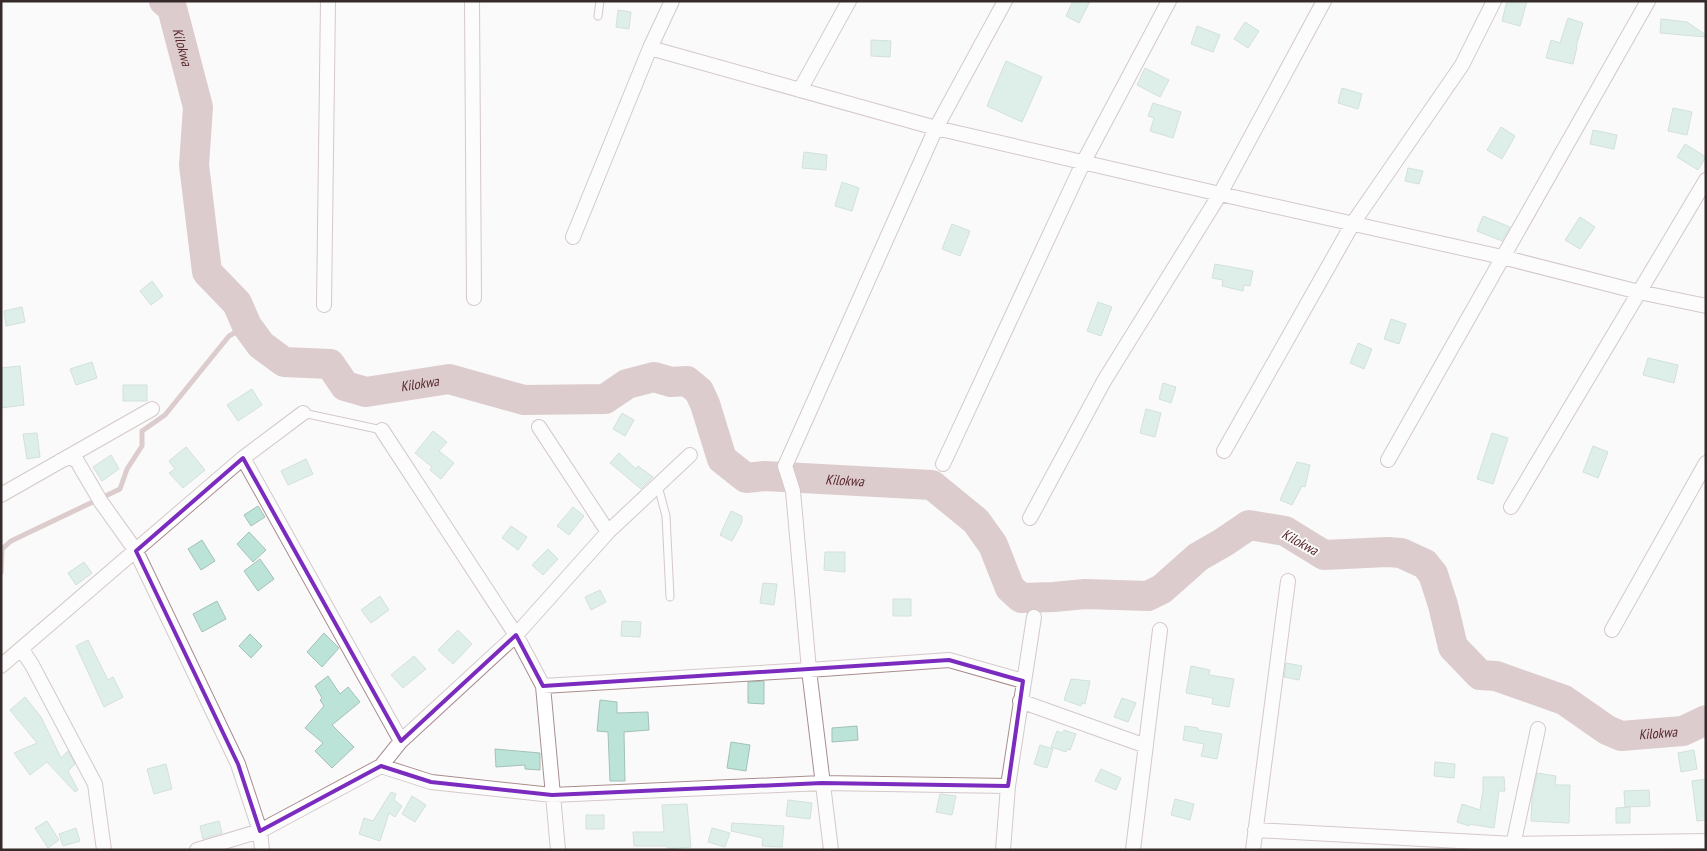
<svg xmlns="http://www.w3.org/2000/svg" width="1707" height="851" font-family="'PT Sans Narrow',sans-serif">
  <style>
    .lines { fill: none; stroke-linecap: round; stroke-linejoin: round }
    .stream { stroke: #b99597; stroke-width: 5 }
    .river { stroke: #b99597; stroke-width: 30 }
    .building { fill: #bce3d8; stroke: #a3c1b8 }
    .lane-casing { stroke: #a98d8e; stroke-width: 9 }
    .street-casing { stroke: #a98d8e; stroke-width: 16 }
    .lane { stroke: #fff; stroke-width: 7 }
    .street { stroke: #fff; stroke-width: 14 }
    .marked { fill: none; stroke: #7b2cbf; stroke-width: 4; stroke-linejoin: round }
    .labels { text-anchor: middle; stroke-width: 4; stroke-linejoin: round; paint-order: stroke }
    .water-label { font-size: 14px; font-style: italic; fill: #58262b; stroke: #fafafa }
  </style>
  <rect width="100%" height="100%" fill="#fafafa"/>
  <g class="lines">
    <path class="stream" d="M1 573 2 549 11 541 120 489 127 469 142 446V431L165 415 229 336 247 326"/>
    <path class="river" id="s1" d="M164 1 172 8 198 107 194 165 207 272 237 303 247 326 261 345 284 362 330 364 345 386 366 392 449 379 524 400 605 399 627 384 654 377 671 382 687 381 699 391 705 404 722 459 746 478 765 476 932 485 976 521 993 545 1010 588 1021 598 1054 597 1085 594 1148 596 1162 589 1198 557 1224 542 1249 525 1285 531 1324 555 1387 552 1401 553 1425 564 1433 574 1443 605 1453 647 1480 675 1496 676 1564 700 1607 730 1621 736 1683 731 1706 720"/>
  </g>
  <path class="building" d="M1073 1H1090L1079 23 1066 16Z
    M1507 1H1527L1520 26 1502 21Z
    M618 10 631 12 629 29 616 27Z
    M1568 18 1583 23 1576 47H1577L1573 64 1546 58 1551 40 1560 43Z
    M1661 19 1687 22 1706 35V37L1660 33Z
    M1245 22 1259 31 1248 48 1234 39Z
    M1197 26 1220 35 1213 52 1191 44Z
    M871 40 891 41 890 57 871 56Z
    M1006 61 1042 77 1022 122 987 106Z
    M1145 68 1169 80 1160 97 1137 85Z
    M1342 88 1362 94 1358 109 1338 103Z
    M1153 103 1181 112 1173 138 1150 131 1154 118 1148 116Z
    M1673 108 1692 112 1687 135 1668 131Z
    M1501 127 1515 136 1502 159 1487 150Z
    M1593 130 1617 135 1614 149 1590 144Z
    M1685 144 1706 157 1698 170 1677 157Z
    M804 152 827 155 826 170 802 168Z
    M1408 168 1423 171 1419 184 1405 181Z
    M842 182 859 188 852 211 835 206Z
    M1483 216 1510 227 1502 241 1477 231Z
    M1580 217 1595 227 1580 249 1565 240Z
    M952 224 970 231 960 256 942 249Z
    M1215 264 1253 271 1250 286 1244 285 1243 291 1222 286 1223 280 1212 278Z
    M152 281 163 296 151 305 140 291Z
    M1098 302 1112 307 1101 336 1087 331Z
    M22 307 25 322 6 326 4 311Z
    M1391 319 1406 324 1399 344 1384 339Z
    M1358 343 1372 349 1364 369 1350 363Z
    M1648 358 1678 365 1674 383 1643 375Z
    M92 362 97 378 76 385 70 369Z
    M20 366 24 405 1 408V368Z
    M1163 383 1176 387 1171 403 1159 399Z
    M123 385H147V401H123Z
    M252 389 262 405 238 421 227 405Z
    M1146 409 1161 413 1155 437 1140 433Z
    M622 413 634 420 625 436 613 429Z
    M433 431 447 442 439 451 454 463 441 479 430 470 432 467 415 453Z
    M37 433 40 457 27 459 23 434Z
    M1492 433 1508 438 1493 484 1477 479Z
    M1593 446 1608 452 1598 478 1583 472Z
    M186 447 205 470 183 488 169 473 175 469 169 461Z
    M619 453 636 469 638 466 653 477 641 489 610 463Z
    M111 455 119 469 102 481 93 467Z
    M306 459 313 474 288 485 281 471Z
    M1297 462 1310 465 1305 487 1302 486 1292 505 1280 500Z
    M258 506 265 517 251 526 244 515Z
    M573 507 584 516 569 535 557 526Z
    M731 511 742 516V522L732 541 720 535Z
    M511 526 527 537 518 550 502 538Z
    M249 532 266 550 253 562 237 544Z
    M202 540 215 561 201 570 188 549Z
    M548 549 558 559 543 575 532 565Z
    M825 552H845V572L824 570Z
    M260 559 274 579 258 591 244 571Z
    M84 562 92 573 76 585 68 573Z
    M763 583 777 584 774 605 760 603Z
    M600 590 606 602 591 610 585 597Z
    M380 596 389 610 371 623 361 610Z
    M893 599H911V616H893Z
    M217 601 226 619 202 632 193 614Z
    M622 621 641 622 640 637 621 636Z
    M458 630 472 644 453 664 438 650Z
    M324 633 339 648 322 667 307 652Z
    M250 634 262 646 251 658 239 646Z
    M88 640 108 680 113 677 123 697 104 707 76 646Z
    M414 656 426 669 403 688 391 675Z
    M1286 663 1302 666 1299 680 1284 677Z
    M1191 666 1210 670 1209 675 1234 679 1229 707 1212 704 1213 698 1186 693Z
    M328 676 340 694 348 687 360 702 332 725 354 747 332 768 315 751 323 743 305 728 324 706 320 700 322 698 315 686Z
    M1071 679 1090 681 1085 704 1082 703 1081 706 1064 700Z
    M764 681V704L748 703V682Z
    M25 697 41 717 61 758 68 751 75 764 68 771 78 790 75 792 47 762 30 775 14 753 37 743 10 710Z
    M1122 698 1136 703 1128 722 1114 717Z
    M600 700 617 702V713L648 712 649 730 624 732 625 781H610L608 732 597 731Z
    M857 726 858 740 832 742V728Z
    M1185 726 1198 728V730L1222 734 1217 759 1201 756 1204 744 1183 740Z
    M1064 730 1076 734 1070 750 1067 749 1066 752 1051 747 1057 731 1062 733Z
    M731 742 750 745 746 771 727 768Z
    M1040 745 1053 749 1047 768 1034 764Z
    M495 749 540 753V770L525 769V765L496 767Z
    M1694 750 1697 769 1681 772 1678 753Z
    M1435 762 1455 764 1454 778 1434 776Z
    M166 764 172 789 154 794 147 769Z
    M1101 769 1121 778 1116 790 1095 781Z
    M1537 773 1556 776 1555 785H1570L1569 823 1531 821 1532 799Z
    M1483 777H1504L1505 791H1499L1494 828 1469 824V826L1457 822 1462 804 1480 810 1483 790Z
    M1706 779V820L1697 821 1692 781Z
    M1649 790 1650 806 1625 807 1624 791Z
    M391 792 396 794 394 800 402 806 395 817 389 813 380 841 359 834 364 818 373 821Z
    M940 794 956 796 952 815 936 812Z
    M412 796 426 805 415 822 402 814Z
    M1175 799 1194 804 1190 820 1171 815Z
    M788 800 812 803 810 819 786 816Z
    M687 804 691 847 668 849 667 846H634L633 832H664L662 805Z
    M1630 807V823H1616V808Z
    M586 815H604V829H586Z
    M47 821 59 840 48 848 35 828Z
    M219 821 222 833 203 839 200 826Z
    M732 823 784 826 782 847 762 846 763 838 731 831Z
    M76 828 80 841 63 846 59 834Z
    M712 828 730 833 725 847 708 842Z"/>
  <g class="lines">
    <g class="lane-casing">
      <path id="lane" d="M598 16 600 1
        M303 413 382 430
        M658 486 666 516 670 597"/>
    </g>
    <g class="street-casing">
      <path id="street" d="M472 1 474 298
        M650 48 936 128 1220 194 1502 257 1639 292 1706 306
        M800 90 849 1
        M573 237 650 48 672 1
        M324 305 328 1
        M539 427 608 532
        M382 430 516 635 543 686 558 850
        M1224 451 1353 223 1462 65 1494 1
        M243 458 401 741
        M1388 460 1648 1
        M60 461 70 457 77 461 101 502 136 551 238 764 260 831 262 850
        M943 464 1083 163 1169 1
        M1 495 152 409
        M1511 507 1706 180
        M1030 518 1104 381 1220 194 1324 1
        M1612 630 1706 463
        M22 650 32 665 95 784 104 850
        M1 666 243 458 303 413
        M543 686 809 670 949 660 1023 681
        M1020 701 1146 746
        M381 766 431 782 552 795 822 783 1008 786
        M1255 830 1514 844 1706 841
        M197 850 260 831 381 766 401 741 516 635 608 532 690 455
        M831 850 809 670 793 491 785 466 936 128 1005 1
        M1003 850 1008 786 1034 617
        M1133 850 1160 630
        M1253 850 1288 581
        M1512 850 1538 729"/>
    </g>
    <use href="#lane" class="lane"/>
    <use href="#street" class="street"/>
  </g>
  <path d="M0 0H1707V851H0ZM243 458 401 741 516 635 543 686 949 660 1023 681 1008 786 822 783 552 795 431 782 381 766 260 831 238 764 136 551Z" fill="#fafafa" fill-opacity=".55" fill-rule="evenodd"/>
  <path class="marked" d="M243 458 401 741 516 635 543 686 949 660 1023 681 1008 786 822 783 552 795 431 782 381 766 260 831 238 764 136 551Z"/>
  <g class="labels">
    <g class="water-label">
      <text dy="5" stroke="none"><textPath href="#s1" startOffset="51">Kilokwa</textPath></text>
      <text dy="5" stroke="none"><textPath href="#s1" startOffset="548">Kilokwa</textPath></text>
      <text dy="5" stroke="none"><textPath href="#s1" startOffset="1042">Kilokwa</textPath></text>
      <text transform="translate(1300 542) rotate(29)" y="5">Kilokwa</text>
      <text dy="5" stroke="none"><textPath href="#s1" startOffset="2034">Kilokwa</textPath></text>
    </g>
  </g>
  <rect width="1707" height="851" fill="none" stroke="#362b2b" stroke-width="5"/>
</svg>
